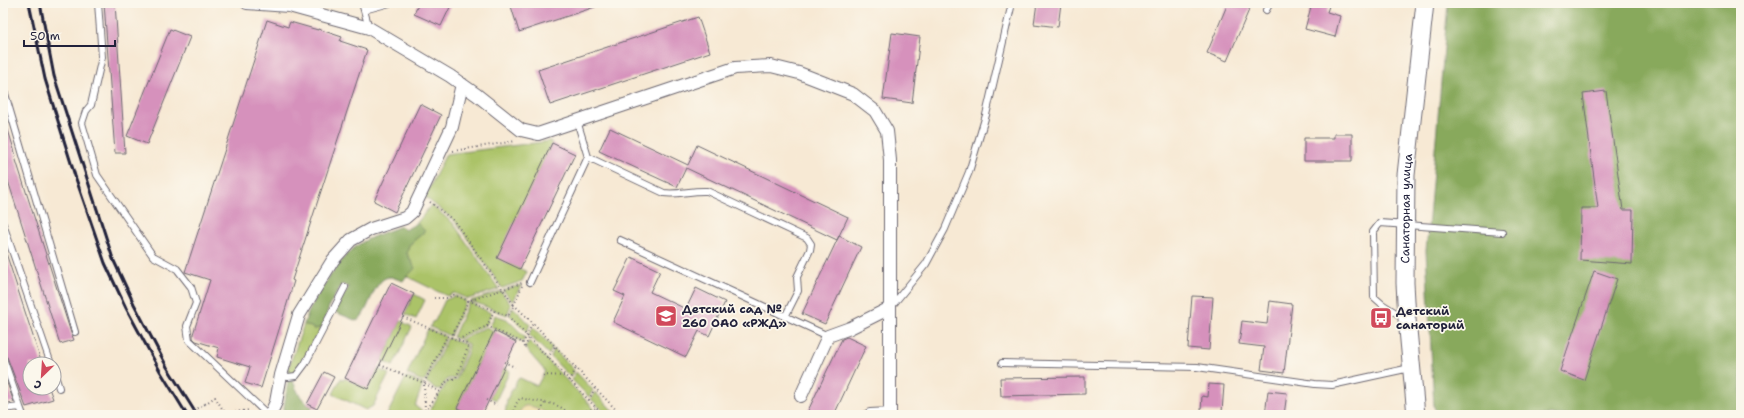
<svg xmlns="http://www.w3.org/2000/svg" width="1744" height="418" font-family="'Shantell Sans',sans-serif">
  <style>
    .green { fill: #abc368; stroke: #667252 }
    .forest { fill: #88a95c; stroke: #55664c }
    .sand { fill: #eeda9e; stroke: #887e6c }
    .building { fill: #d691bc }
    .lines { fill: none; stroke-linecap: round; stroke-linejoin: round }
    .service-casing { stroke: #6d6871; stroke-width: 8 }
    .minor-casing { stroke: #6d6871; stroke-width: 14 }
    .secondary-casing { stroke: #6d6871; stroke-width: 19 }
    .path { stroke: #6d6871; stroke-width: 2; stroke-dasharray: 1 3; stroke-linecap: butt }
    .service { stroke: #fff; stroke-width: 6 }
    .minor { stroke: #fff; stroke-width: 12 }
    .secondary { stroke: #fff; stroke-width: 17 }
    .rail { stroke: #22223b; stroke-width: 3 }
    .path-bridge { stroke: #6d6871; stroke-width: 2; stroke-dasharray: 1 3; stroke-linecap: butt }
    .labels { text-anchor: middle; stroke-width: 3.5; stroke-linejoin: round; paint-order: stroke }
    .street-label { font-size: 12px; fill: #22223b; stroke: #fbf7ec }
    .poi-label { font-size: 12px; font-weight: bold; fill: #22223b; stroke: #fbf7ec; text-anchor: start }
  </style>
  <rect width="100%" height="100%" fill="#fbf7ec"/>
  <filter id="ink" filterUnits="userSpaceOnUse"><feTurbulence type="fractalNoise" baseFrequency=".025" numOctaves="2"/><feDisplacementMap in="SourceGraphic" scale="8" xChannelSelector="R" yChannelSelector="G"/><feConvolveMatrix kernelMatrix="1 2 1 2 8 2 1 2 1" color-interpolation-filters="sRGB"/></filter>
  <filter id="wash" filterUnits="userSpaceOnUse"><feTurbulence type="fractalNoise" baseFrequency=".012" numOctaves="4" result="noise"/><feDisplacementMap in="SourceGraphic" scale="16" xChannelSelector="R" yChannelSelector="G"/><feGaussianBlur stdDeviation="0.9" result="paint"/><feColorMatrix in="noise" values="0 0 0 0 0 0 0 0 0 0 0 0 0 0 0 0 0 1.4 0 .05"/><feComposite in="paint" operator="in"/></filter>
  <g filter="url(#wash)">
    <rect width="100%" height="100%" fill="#f7e9d4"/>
    <path class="green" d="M551 141 550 142 552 143 498 258 527 272 522 281 502 288 455 221 425 197 446 154Z
      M431 205 453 223 499 289 468 299 454 293 447 296 406 276 413 264 407 254 409 245 425 231 417 223Z
      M521 285 513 302 503 290Z
      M501 291 511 305 507 315 471 301Z
      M414 294 425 300 416 319 405 314Z
      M455 296 466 301 450 336 430 327 432 322 435 321 445 300Z
      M469 302 491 313 487 324 457 339 453 337Z
      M513 307 530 324 527 332 510 315Z
      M495 315 507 319 525 337 523 342 490 326Z
      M401 321 412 327 393 366 382 361Z
      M304 324 315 329 322 327 298 369 293 373 288 374 289 367Z
      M486 327 494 331 457 408 468 413 467 415H425L429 412 448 381 456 380 469 349 468 344 460 340Z
      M533 327 552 347 549 355 529 335Z
      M428 329 446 337 424 382 407 374Z
      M448 338 466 345 467 348 455 378 447 379 441 389H436L426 382Z
      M529 341 600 415H505L507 399 518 379 520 378 537 386 545 371 525 348Z
      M554 349 574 370 570 377 551 357Z
      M504 368 510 371 496 400 490 397Z
      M378 369 389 374 373 406 366 410 333 394 341 378 344 380 345 378 368 389Z
      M576 372 593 390 589 397 572 380Z
      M406 377 423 384 415 406 423 412 422 415H387Z
      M595 392 613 411 611 415H607L591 399Z"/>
    <path class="forest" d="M1448 3H1741V415H1438L1434 407 1426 251Z
      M417 223 425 231 409 245 407 254 415 268C411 274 406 275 403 281 399 280 395 278 391 277 373 276 370 313 357 321L335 312 343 296 349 287 342 284 330 304 322 327 315 329 304 324C310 303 340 257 358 245 371 236 387 232 401 226L405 230Z
      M288 381H293C297 392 302 401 312 407L309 415H283Z"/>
    <path class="sand" d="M524 406C533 405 542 410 548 415H517Z"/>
    <g id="blocks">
      <path class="building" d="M104 3H115L125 153H115Z
        M419 3H452L441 26 414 14Z
        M510 3H601V5L519 32Z
        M1037 3H1061L1058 27 1034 24Z
        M1228 3H1252L1227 61 1207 53Z
        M1312 3H1330L1327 12 1340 16 1335 37 1305 29Z
        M698 17 710 52 550 105 538 70Z
        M267 20 288 27 290 22 318 30V29L342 37 340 41 367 50 292 280 294 281 261 388 245 383 250 367 217 357 219 348 196 341 193 338V334L210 280 185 272Z
        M170 29 190 37 147 144 127 136Z
        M892 33 920 37 912 103 883 99Z
        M1606 91 1623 210H1633L1632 264 1580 260 1581 208H1598L1583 94Z
        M420 104 441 115 395 212 374 201Z
        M3 120H5L16 156 15 157 71 333 74 340 60 344 3 165Z
        M610 128 688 165 697 145 848 217 837 240 686 168 677 187 599 151Z
        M1334 134H1352V161H1304V138H1334Z
        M552 143 575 154 520 269 497 258Z
        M839 236 861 247 825 324 802 314Z
        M5 250 42 364H30V388H49L53 399 26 407 7 357 3 354V251Z
        M631 257 660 271 650 292 686 309 696 288 725 302 709 336 699 331 686 357 613 322 625 296 614 291Z
        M1594 271 1617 279 1584 380 1560 371Z
        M391 283 414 294 368 389 345 378Z
        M1192 296 1213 297 1209 350 1188 348Z
        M1270 301 1292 304 1284 373 1261 370 1264 347 1239 344 1242 321 1267 324Z
        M494 331 516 342 482 415H471L457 408Z
        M847 337 866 346 834 415H806L842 339Z
        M3 372 14 402 3 404Z
        M324 372 334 377 317 409 307 404Z
        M1085 377V394L1001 396 1000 378Z
        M1209 384 1224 385 1222 412 1201 411 1202 396 1208 397Z
        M1268 391 1287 393 1284 415H1265Z"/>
    </g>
  </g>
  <g filter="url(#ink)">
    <use href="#blocks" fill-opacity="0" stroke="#6d6871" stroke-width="1"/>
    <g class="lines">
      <g class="service-casing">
        <path id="service" d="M98 3 102 57 91 105 86 111 82 123 97 175 153 256 177 269 191 287 196 303 187 326 189 340 268 415
          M362 3 369 28
          M364 10 390 3
          M1266 10 1270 3
          M3 87 75 332
          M588 157 664 193C678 195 692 190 707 191L807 238 811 244 810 250 797 277 798 291 785 317
          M3 224 51 364
          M620 240 828 336
          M530 282 588 157 577 121
          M891 307 926 264 945 229 969 172 986 115 1012 3
          M1404 318 1382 304 1374 297 1373 232 1380 223 1502 232
          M3 358 20 407 3 409
          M1002 363 1197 367 1315 384 1332 385 1410 368
          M54 372 59 388
          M281 375 288 377 296 376 305 364 345 287
          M20 407 23 415"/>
      </g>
      <g class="minor-casing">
        <path id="minor" d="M247 3 289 6 369 28 450 76 477 95 521 130 538 134 735 68 771 66 799 73 853 94 875 111 887 131 890 160V415
          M801 396 828 336 850 328 890 308
          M270 415 276 402 281 375 299 315 333 260 351 240 371 229 405 218 412 212 452 127 462 84
          M870 415 890 414"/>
      </g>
      <g class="secondary-casing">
        <g id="secondary">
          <path id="s1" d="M1416 415 1407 319 1405 283 1406 175 1425 3"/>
        </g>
      </g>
      <path class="path" d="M453 151 516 141
        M430 202 454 221 514 305 508 316 454 295 447 298H434
        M522 286 514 305 533 323 621 415
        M508 316 603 415
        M403 317 457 340 487 326 523 343
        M487 326 494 311
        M451 338 468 301 522 283
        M525 347 523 343 533 323
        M525 347 529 338
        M548 358 555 346
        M504 362 515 367
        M380 365 424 383 447 336
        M543 375 565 376
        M570 381 576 368
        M486 400 497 405
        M589 400 595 388
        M205 404 215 397 225 413 229 415
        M425 410 424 383 440 392
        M227 413 250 410
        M423 415 447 381 456 378 468 347 467 344 457 340
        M514 415C514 409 516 401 521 398 535 403 559 400 568 414
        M539 415 545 403
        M567 415 597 408
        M613 415 616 409"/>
      <use href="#service" class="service"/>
      <use href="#minor" class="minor"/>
      <use href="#secondary" class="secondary"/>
      <path class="rail" d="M29 3 45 79 75 176 105 263 126 308 160 371 187 415
        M40 3 54 76 113 259 134 304 167 367 197 415"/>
      <path class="path-bridge" d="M187 415 205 404"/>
    </g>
  </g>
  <defs>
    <g id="school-square" transform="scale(1.15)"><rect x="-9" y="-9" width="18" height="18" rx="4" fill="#d1495b" stroke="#fbf7ec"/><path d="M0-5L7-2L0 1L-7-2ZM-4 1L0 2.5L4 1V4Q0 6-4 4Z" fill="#fff"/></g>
    <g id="bus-square" transform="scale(1.15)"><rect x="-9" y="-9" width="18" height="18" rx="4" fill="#d1495b" stroke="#fbf7ec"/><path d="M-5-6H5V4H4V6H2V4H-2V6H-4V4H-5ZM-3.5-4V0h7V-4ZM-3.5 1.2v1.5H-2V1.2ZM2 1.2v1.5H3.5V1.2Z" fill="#fff"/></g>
  </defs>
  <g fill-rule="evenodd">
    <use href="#school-square" x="666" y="316"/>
    <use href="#bus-square" x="1381" y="318"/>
  </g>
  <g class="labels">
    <g class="street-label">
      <text dy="4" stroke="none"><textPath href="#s1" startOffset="207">Санаторная улица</textPath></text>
    </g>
    <g class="poi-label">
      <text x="682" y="313">Детский сад №<tspan x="682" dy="14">260 ОАО «РЖД»</tspan></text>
      <text x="1396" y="315">Детский<tspan x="1396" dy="14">санаторий</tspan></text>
    </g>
  </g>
  <rect width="1744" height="418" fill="none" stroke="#fbf7ec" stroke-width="16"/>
  <g transform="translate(42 376) rotate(205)"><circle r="19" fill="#fbf7ec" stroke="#a4a2a5"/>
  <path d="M0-3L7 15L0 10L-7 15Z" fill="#d1495b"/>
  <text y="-6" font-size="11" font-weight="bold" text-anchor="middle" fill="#22223b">С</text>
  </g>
  <path d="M24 40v6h91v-6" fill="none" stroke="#22223b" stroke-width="2"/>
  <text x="30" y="40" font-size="12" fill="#22223b" stroke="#fbf7ec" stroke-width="3" paint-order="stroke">50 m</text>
</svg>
